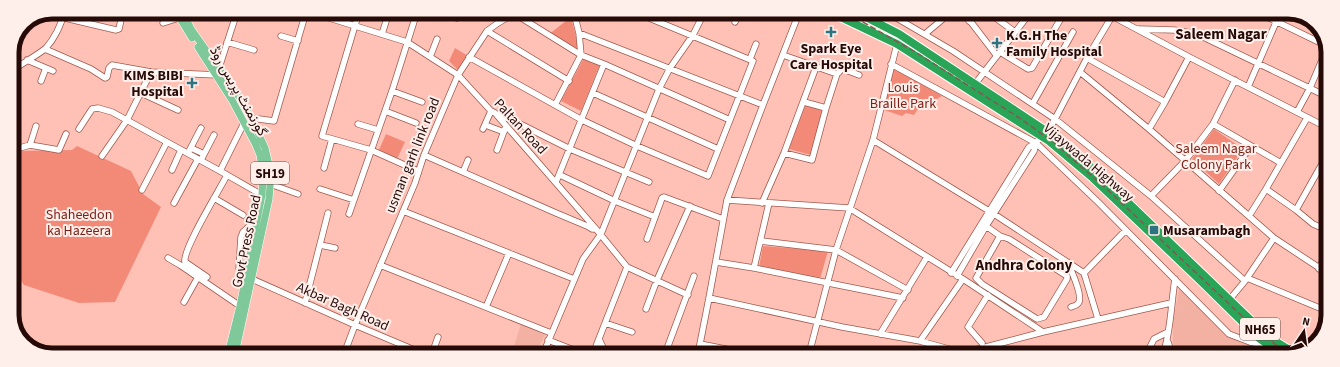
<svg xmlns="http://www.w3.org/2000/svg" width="1340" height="367" font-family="'Source Sans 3',Vazirmatn,sans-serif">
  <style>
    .built { fill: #f3b1a4 }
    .green { fill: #f38a78 }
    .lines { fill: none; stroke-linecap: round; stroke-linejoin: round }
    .minor-casing { stroke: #9f5a4f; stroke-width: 7 }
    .major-casing { stroke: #fff; stroke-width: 8 }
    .highway-casing { stroke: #fff; stroke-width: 10 }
    .minor { stroke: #fff; stroke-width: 5.5 }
    .major { stroke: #7fc89a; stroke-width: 7 }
    .highway { stroke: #2aa456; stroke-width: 8 }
    .rail { stroke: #835952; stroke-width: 1.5; stroke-dasharray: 6 3; stroke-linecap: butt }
    .poi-dot { fill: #2d7480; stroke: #ffefeb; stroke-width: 1.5 }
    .labels { text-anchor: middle; stroke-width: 4; stroke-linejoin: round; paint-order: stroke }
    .shield { fill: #ffefeb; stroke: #664f4b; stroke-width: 1 }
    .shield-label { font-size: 13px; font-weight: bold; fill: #250a07 }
    .poi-label { font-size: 14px; font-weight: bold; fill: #250a07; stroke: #ffefeb; text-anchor: start }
    .park-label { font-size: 14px; fill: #7b1e13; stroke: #ffefeb }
    .street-label { font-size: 14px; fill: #250a07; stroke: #ffefeb }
    .neighbourhood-label { font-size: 15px; font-weight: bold; fill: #250a07; stroke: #ffefeb }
    .rim { fill: none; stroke: #250a07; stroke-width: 5 }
  </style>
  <rect width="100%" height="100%" fill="#ffc1b5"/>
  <path class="built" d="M1179 289 1262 355H1176L1173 344V322Z
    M521 324 545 335 535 354 513 349Z"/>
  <path class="green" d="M571 17 579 49 548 35Z
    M455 48 468 56 458 70 449 61Z
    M584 58 600 64 581 111 561 101Z
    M893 68 942 96 932 102 930 101 923 110 918 109 914 115 906 113 902 116 881 109Z
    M806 104 823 109 811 155 789 149Z
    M1214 129 1243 149 1219 184 1192 159Z
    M386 134 405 142 397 159 378 152Z
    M77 146 131 171 143 194 161 207 115 302 79 303 24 285 12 269V153L18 151 72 150Z
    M763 246 828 251 820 279 759 267Z"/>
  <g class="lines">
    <g class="minor-casing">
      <path id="minor" d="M196 12 207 15
        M310 12 407 42 458 75 491 111 495 113 596 229 627 267 688 295
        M359 12 322 136 371 150 418 171
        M451 12 457 18
        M888 13 953 51 1055 119 1151 196 1245 281
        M933 13 940 21
        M964 13 997 56
        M989 13 1015 32
        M1259 13 1327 46
        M48 14 116 30 119 29 122 15
        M515 14 581 55 604 64 730 120
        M1112 16 1189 57 1328 128
        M969 21 977 13
        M735 22 739 13
        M163 23 179 18
        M1139 29 1174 30 1197 34 1328 97
        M487 31 569 81
        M579 33 763 105
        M382 34 389 12
        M925 34 950 13
        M281 36 298 41
        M227 42 254 50
        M45 49 91 69 105 78 107 77 109 68 112 65 151 72 217 75
        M1000 52 1028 69 1032 68 1064 13
        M783 55 837 74 841 70 843 69 859 75
        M430 57 437 39
        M469 57 582 120 637 146 708 176 753 61 637 13
        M1087 58 1165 102
        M750 59 756 44
        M12 60 20 64
        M27 60 53 71
        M891 64 1036 143 1098 202 1229 334 1250 342 1268 346
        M219 68 237 12
        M12 71C22 63 38 55 46 48 56 37 60 25 65 12
        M1080 72 1149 129 1274 238 1327 273
        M41 81 46 68
        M975 84 1030 13
        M1248 87 1280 13
        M392 91 422 102
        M141 93 178 110
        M593 93 718 149
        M804 102 826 108
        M1033 103 1073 32
        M555 105 581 55 579 33 574 13
        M385 111 416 123
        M1297 112 1310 88 1327 48
        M497 114 518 123 570 149 649 182
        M251 118 274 121 306 12
        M358 124 378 130
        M1213 124 1281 163
        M488 126 504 132
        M79 129 92 109 98 108 112 112 220 171 262 195
        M483 129 491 111
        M1149 129 1165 102 1189 57
        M1048 131 1055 119 1087 58 1114 13
        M873 140 994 214 1084 273 1098 319
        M30 145 36 126
        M12 148 16 149 30 145 59 150 66 134
        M191 148 204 154
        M497 150 506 126
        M188 153 201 128
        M784 153 812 160 826 108 837 74
        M424 155 556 213 587 226 592 229H596
        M102 156 127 120 151 72
        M201 160 214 135
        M324 168 332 139
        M1320 168 1327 171
        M172 170 181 150
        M220 171 244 123
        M463 172 468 160
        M560 175 615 201 655 217
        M556 182 604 64
        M270 184 298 194
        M320 189 354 200
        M1266 189 1296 210 1313 224 1327 230
        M142 190 167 142
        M1219 191 1251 146
        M1151 196 1185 161 1213 124 1235 80
        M214 198 243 215
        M727 200 849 208 963 279 1043 332
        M174 203 198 159
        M762 203 784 153 816 67
        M1296 210 1327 155
        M403 211 574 279
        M349 214 392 91 417 12
        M1249 216 1266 189 1307 118
        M986 226 1000 236 1009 239 1067 276V279L1044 317 1037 319 982 284 976 278 1000 236
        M647 239 662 198 664 197 723 219
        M761 241 836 250 908 290
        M320 245 335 248
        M168 258 180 265 240 306
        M716 262 754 268 903 298
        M380 265 551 333
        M754 268 769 203
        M1319 269 1327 251
        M1071 270C1074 277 1082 295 1079 302 1078 305 1074 306 1071 307
        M951 273 1029 147 1036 143 1042 136
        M1084 273 1126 230
        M957 276 986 226 1034 151 1036 143
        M207 277 185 262C182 250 220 189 227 175
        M1247 278 1327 311
        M245 279 241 273 239 268 241 237 243 232 257 219
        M252 279 355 325 424 354
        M709 298 842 327 920 341 963 353 1043 332 1171 303
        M1230 299 1245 281 1274 238
        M184 302 198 277
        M305 303 328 213
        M486 307 509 253
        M646 309 657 280 690 206
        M605 323 632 332
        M880 334 927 257
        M599 339 606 354
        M548 340 584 354
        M920 341 963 279
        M1168 342 1172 355
        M982 343 968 327 988 295
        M700 344 751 354
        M344 354 355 325 415 183 424 155 458 75 487 31 498 23 517 12
        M432 354 438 337
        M543 354 583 259 601 234 659 89 670 68 693 35 704 13
        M593 354 627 267
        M665 354 694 276
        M698 354 709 298 727 200 763 105 799 13
        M809 354 836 250 873 140 897 44
        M1146 355 1154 339 1168 332
        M1163 355C1171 331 1171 304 1175 279"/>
    </g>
    <g class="major-casing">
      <path id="major" d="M176 12 192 38
        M183 12 191 29 242 101 251 118 265 148 270 169V186L269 199 235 354
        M198 47 232 100 255 143 260 155 262 168 263 178 262 195 240 306 228 354"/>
    </g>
    <g class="highway-casing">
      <path id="highway" d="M832 13 897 44 1049 141 1093 178 1199 279 1259 338 1282 355
        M858 13 899 34 1070 147 1268 337 1294 353"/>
    </g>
    <use href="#minor" class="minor"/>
    <use href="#major" class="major"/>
    <use href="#highway" class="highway"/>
    <path class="rail" d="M847 13 917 53 1018 117 1052 141 1111 193 1259 332 1289 355"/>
  </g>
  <g class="poi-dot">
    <path d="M829 26h4v4h4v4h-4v4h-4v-4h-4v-4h4z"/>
    <path d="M995 37h4v4h4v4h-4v4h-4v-4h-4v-4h4z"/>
    <path d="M190 77h4v4h4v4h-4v4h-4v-4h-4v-4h4z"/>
    <rect x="1149" y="225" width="10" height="10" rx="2"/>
  </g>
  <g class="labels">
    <g class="shield">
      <rect x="251" y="162" width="38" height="22" rx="3"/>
      <rect x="1240" y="318" width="40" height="22" rx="3"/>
    </g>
    <g class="shield-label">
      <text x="270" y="178">SH19</text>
      <text x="1260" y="334">NH65</text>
    </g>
    <g class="poi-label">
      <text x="1006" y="40">K.G.H The<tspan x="1006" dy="16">Family Hospital</tspan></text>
      <text x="831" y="53" text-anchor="middle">Spark Eye<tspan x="831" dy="16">Care Hospital</tspan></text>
      <text x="183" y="80" text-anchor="end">KIMS BIBI<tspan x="183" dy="16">Hospital</tspan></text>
      <text x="1163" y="235">Musarambagh</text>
    </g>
    <g class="park-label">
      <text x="903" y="92">Louis<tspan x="903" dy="16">Braille Park</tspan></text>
      <text x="1216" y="153">Saleem Nagar<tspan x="1216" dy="16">Colony Park</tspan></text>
      <text x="79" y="219">Shaheedon<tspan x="79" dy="16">ka Hazeera</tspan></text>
    </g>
    <g class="street-label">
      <text transform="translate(239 91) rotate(60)" y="5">گورنمنٹ پریس روڈ</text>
      <text transform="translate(521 126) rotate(47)" y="5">Paltan Road</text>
      <text transform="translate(412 155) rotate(-68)" y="5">usman garh link road</text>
      <text transform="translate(1089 162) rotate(40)" y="5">Vijaywada Highway</text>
      <text transform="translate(246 241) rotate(-78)" y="5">Govt Press Road</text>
      <text transform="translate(343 306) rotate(24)" y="5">Akbar Bagh Road</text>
    </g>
    <g class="neighbourhood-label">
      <text x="1221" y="39">Saleem Nagar</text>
      <text x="1024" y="270">Andhra Colony</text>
    </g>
  </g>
  <path d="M0 0H1340V367H0ZM52 19H1288A33 33 0 0 1 1321 52V315A33 33 0 0 1 1288 348H52A33 33 0 0 1 19 315V52A33 33 0 0 1 52 19Z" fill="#ffefeb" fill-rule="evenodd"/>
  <path class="rim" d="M52 19H1288A33 33 0 0 1 1321 52V315A33 33 0 0 1 1288 348H52A33 33 0 0 1 19 315V52A33 33 0 0 1 52 19Z"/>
  <g transform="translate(1304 331) rotate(13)" stroke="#ffefeb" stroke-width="3" paint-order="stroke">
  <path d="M0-3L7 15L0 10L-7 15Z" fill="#250a07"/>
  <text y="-6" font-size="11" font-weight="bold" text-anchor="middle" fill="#250a07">N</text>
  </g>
</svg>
